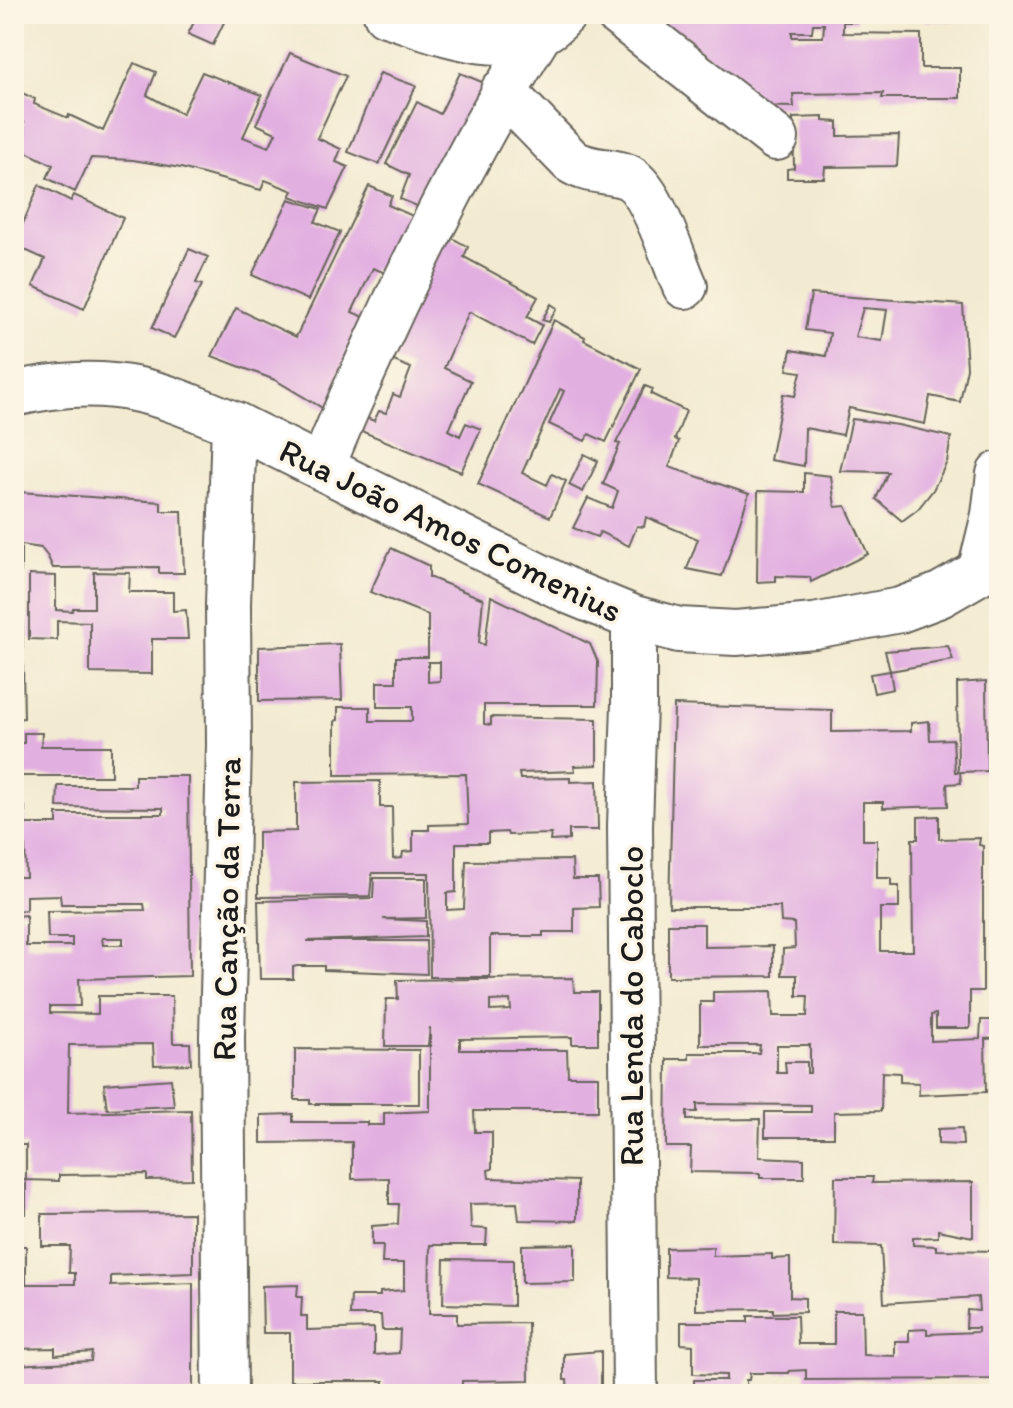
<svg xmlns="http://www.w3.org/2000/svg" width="1013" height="1408" font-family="Itim,sans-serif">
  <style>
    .building { fill: #e2afe1; fill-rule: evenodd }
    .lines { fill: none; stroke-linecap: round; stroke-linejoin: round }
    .minor-casing { stroke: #67645b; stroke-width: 48 }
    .minor { stroke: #fff; stroke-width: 44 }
    .labels { text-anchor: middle; stroke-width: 7; stroke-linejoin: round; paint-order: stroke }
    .street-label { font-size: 34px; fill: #1c1c1c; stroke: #fcf5e5 }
  </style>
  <rect width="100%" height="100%" fill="#fcf5e5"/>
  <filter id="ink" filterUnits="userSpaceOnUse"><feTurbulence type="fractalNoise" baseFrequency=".0125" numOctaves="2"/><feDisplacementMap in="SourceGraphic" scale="16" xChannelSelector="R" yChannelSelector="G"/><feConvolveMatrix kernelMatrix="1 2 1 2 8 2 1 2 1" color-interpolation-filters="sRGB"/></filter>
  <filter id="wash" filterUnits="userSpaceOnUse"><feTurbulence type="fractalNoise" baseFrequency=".006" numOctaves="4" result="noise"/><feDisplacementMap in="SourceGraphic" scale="32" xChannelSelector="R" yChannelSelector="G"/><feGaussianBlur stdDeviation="1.8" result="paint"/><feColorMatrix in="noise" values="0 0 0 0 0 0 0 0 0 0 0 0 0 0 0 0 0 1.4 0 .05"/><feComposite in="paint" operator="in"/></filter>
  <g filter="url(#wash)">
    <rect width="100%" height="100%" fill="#f3ebd1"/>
    <g id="blocks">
      <path class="building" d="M198 14H228L213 45 188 34Z
        M662 14H856V22H843V33L921 34V68H960V98H882L883 93 793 94 794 107 748 106 659 34ZM813 24H824L823 37H792V32H812Z
        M925 14H960L959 21H925Z
        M290 53 346 76 317 138 341 149 336 162 348 167 328 209 290 196 293 191 265 180 261 190 181 168 133 160 91 158 75 192 47 178 53 165 20 149 21 145 14 142 24 122 14 118V89L35 99 34 104 68 118 69 115 103 131 134 63 156 72 147 95 182 114 202 72 262 95 243 137 269 147 276 133 256 124Z
        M380 73 416 86 379 164 348 152Z
        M460 73 494 87 429 211 400 199 409 175 386 164 417 102 440 114Z
        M823 117V121L838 122V136L899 135 897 166 825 167 824 178H787V169L794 168 793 118Z
        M39 185 71 201 74 195 123 218 84 309 33 286 45 259 14 245Z
        M369 186 392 196 388 205 424 221 398 278 373 268 352 312 376 322 331 413 275 380 212 356 236 308 296 337Z
        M289 199 321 209 315 222 340 232 308 300 252 275Z
        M440 231 468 247 464 257 538 297 527 317 542 325 532 345 470 312 468 314 444 368 471 381 449 430 460 436 466 423 481 429 461 472 361 431 367 418 374 421 379 411 386 413 393 394 400 397 411 368 384 357Z
        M189 249 208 257 196 283 202 285 174 338 152 328Z
        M811 294 963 305 967 368 960 402 930 396 925 424 849 408 843 435 805 428 804 466 770 460 783 394 795 396 801 372 787 370 791 350 826 356 830 333 805 330ZM863 308 887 310 882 341 855 337Z
        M551 304 557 308 549 322 542 320Z
        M554 320 585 337 584 340 641 369 606 442 589 434 585 441 549 424 564 391 560 389 522 473 547 485 552 474 566 481 550 517 478 484Z
        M645 386 653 389 651 394 686 411 675 439 679 441 669 467 749 494 722 576 687 569 698 539 646 517 644 527 637 526 629 546 600 532 597 537 573 528 588 498 612 508 618 491 603 484 620 444 616 443Z
        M852 419 898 425 951 437 947 462 933 490 918 509 902 521 876 499 888 472 840 471Z
        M584 454 598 461 583 492 569 485Z
        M804 473 831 476 835 507 846 506 868 554 811 582 810 577 776 576V581L757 582 758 491 804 492Z
        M19 492 161 502V511H182L184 573H159V567L53 568 48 557 41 548 21 545V572L14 573V526H20Z
        M391 548 429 566V577L483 599 479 643 485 645 491 596 590 644 598 662 597 705H484V724L491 725V717L597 719V765L574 766 575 771 519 773 520 779 570 778V782L597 781 598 830H569V840L550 841 551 834 508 835 507 832 488 833V843H456V892L447 893V910L464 909 466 861 572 860 573 879H598L599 907 574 908V932H543V936H490V977H430L429 873H372L370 896 258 897V832L296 831V782L380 781V807H392L393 859 402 858 403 852 413 851V830H429V825L468 824 466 774 335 775V721L338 720V707H370V721H412V707H377V682H396V657H428V615L370 592ZM428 662H440V681L428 682Z
        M94 572 130 573 129 592H173V611L186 610 188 639H152V674L90 673V622L57 621V640L29 639V575L56 576V610L72 611 73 608H94Z
        M14 614H22L24 718 14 719Z
        M340 644 342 700 259 701V647Z
        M948 646 953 660 890 671 885 651Z
        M890 671 893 689 874 693 870 674Z
        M986 681 987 771 960 772 961 783 947 784 948 806 883 808V802H863V840H877V878H891V886H899V908H880V951H913L912 839H918V817L939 816V839L980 838 979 845 983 846V991H970V1028H936V1014L931 1015V1041L980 1039 981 1020H999V1038L985 1039 986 1092 919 1095V1083L900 1082V1073L882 1072 881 1111 834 1112V1137H765V1112H811V1105L697 1104V1112H687V1120L760 1119 759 1157 804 1159V1178H760V1173L690 1172 691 1147H666L667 1059H689V1053H759L760 1045H700V1002H713V992L772 991 773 1016H807L808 996H797V975H782L783 949 795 948 794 923 781 922 780 907H669L674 705 832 710V732L911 731V723L929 721 930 740 953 739 955 772H958L957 683ZM777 1045H810V1073H807V1062H785L786 1073H777Z
        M24 733H42L41 746H111V776H14V743H24Z
        M135 776H188L190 976 79 979 80 1006H50V1013L98 1014V996H172L173 1043H190L191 1064 154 1065 153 1044 69 1045 68 1113 191 1110 192 1179 147 1180V1174L59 1175V1181L26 1180V1214H14V1181L26 1180V1145H14V916L26 915V946H72V938H48L47 911 145 910 144 904H61L60 895 26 896V910L14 911V877H26L25 845 14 846V808L25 807V824H57V814H163V808L57 807 58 786H135ZM102 938H123V945H103Z
        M374 878H426V918L383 919 426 921V937L307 941H426L427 974 324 970V966H297L293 967V979H260L258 901 373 898Z
        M668 924H704V947L773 946V976L668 977Z
        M573 978 574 992H598V1044H572V1037L460 1039V1050H567L568 1076H598V1111H474L475 1132H492V1169L488 1170 489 1178 577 1181V1221L519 1220 517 1203 470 1204 471 1228 487 1229 486 1245H430L429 1314H457V1324L528 1323 529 1380 462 1381V1394H383L384 1381H290V1333H263L262 1286 298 1285 297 1297H302L301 1316H307V1330L374 1328V1355L399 1353 400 1330H382L381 1315H350L351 1296H380V1292L404 1290V1263H382L383 1245H372V1226L398 1224 399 1204H389V1178L352 1179V1142L261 1143V1115L293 1114V1122H367V1125H384V1113L430 1111V1027L428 1046H385L386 999H398L397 980ZM510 1000 511 1010 490 1011V1001Z
        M295 1049 419 1050V1104H310V1100H295Z
        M171 1079 174 1106 107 1109 104 1084Z
        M962 1128 963 1145 938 1144V1129Z
        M835 1177H873L872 1183 973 1182V1237L938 1230V1237L913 1238V1245L936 1246V1250L999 1251V1379L806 1380V1370L789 1371V1373H750L749 1380H746L747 1394H694V1380H726V1375L693 1374V1345L681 1344V1322H748V1316H797L798 1344H834V1311H862L863 1355 895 1356V1341H909V1330L927 1329V1334L978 1332V1328H966L967 1310 979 1311 978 1297 884 1303 881 1246 834 1245Z
        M193 1213V1273L111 1276V1286L193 1283V1394H14V1365L91 1361 92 1352 55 1355V1348L14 1349V1246H26V1284H75V1273H69L70 1246H42V1214Z
        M575 1244V1282L522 1283V1245Z
        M713 1247V1256L772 1254V1259L790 1258V1297L805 1298V1312L773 1313V1309L696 1310V1278L666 1277V1248Z
        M444 1259 513 1260V1306L443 1304Z
        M601 1351V1394H568L567 1380H564V1354Z"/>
    </g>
  </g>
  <g filter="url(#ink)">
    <use href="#blocks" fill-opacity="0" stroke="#67645b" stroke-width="2"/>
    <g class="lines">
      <g class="minor-casing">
        <path id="minor" d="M386 14C441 31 518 67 564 14
          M618 14 776 138
          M503 91 571 161C589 173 607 169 626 176 652 186 673 260 685 286
          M14 394C54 384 99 381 139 390 172 397 204 412 234 424L573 593 634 618 679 630 736 633 814 626 900 610 940 595 980 572 994 515 999 474
          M322 468C344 411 370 357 396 301 440 209 486 119 540 33
          M634 618V704L630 826 635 1394
          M225 1394 222 1037 229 745 228 604 234 424"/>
      </g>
      <use href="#minor" class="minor"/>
    </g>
  </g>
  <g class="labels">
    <g class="street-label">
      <text transform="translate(451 530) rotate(26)" y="12">Rua João Amos Comenius</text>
      <text transform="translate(226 909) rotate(-89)" y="12">Rua Canção da Terra</text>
      <text transform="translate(631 1006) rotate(-90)" y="12">Rua Lenda do Caboclo</text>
    </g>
  </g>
  <rect width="1013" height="1408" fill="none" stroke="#fcf5e5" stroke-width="48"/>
</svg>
